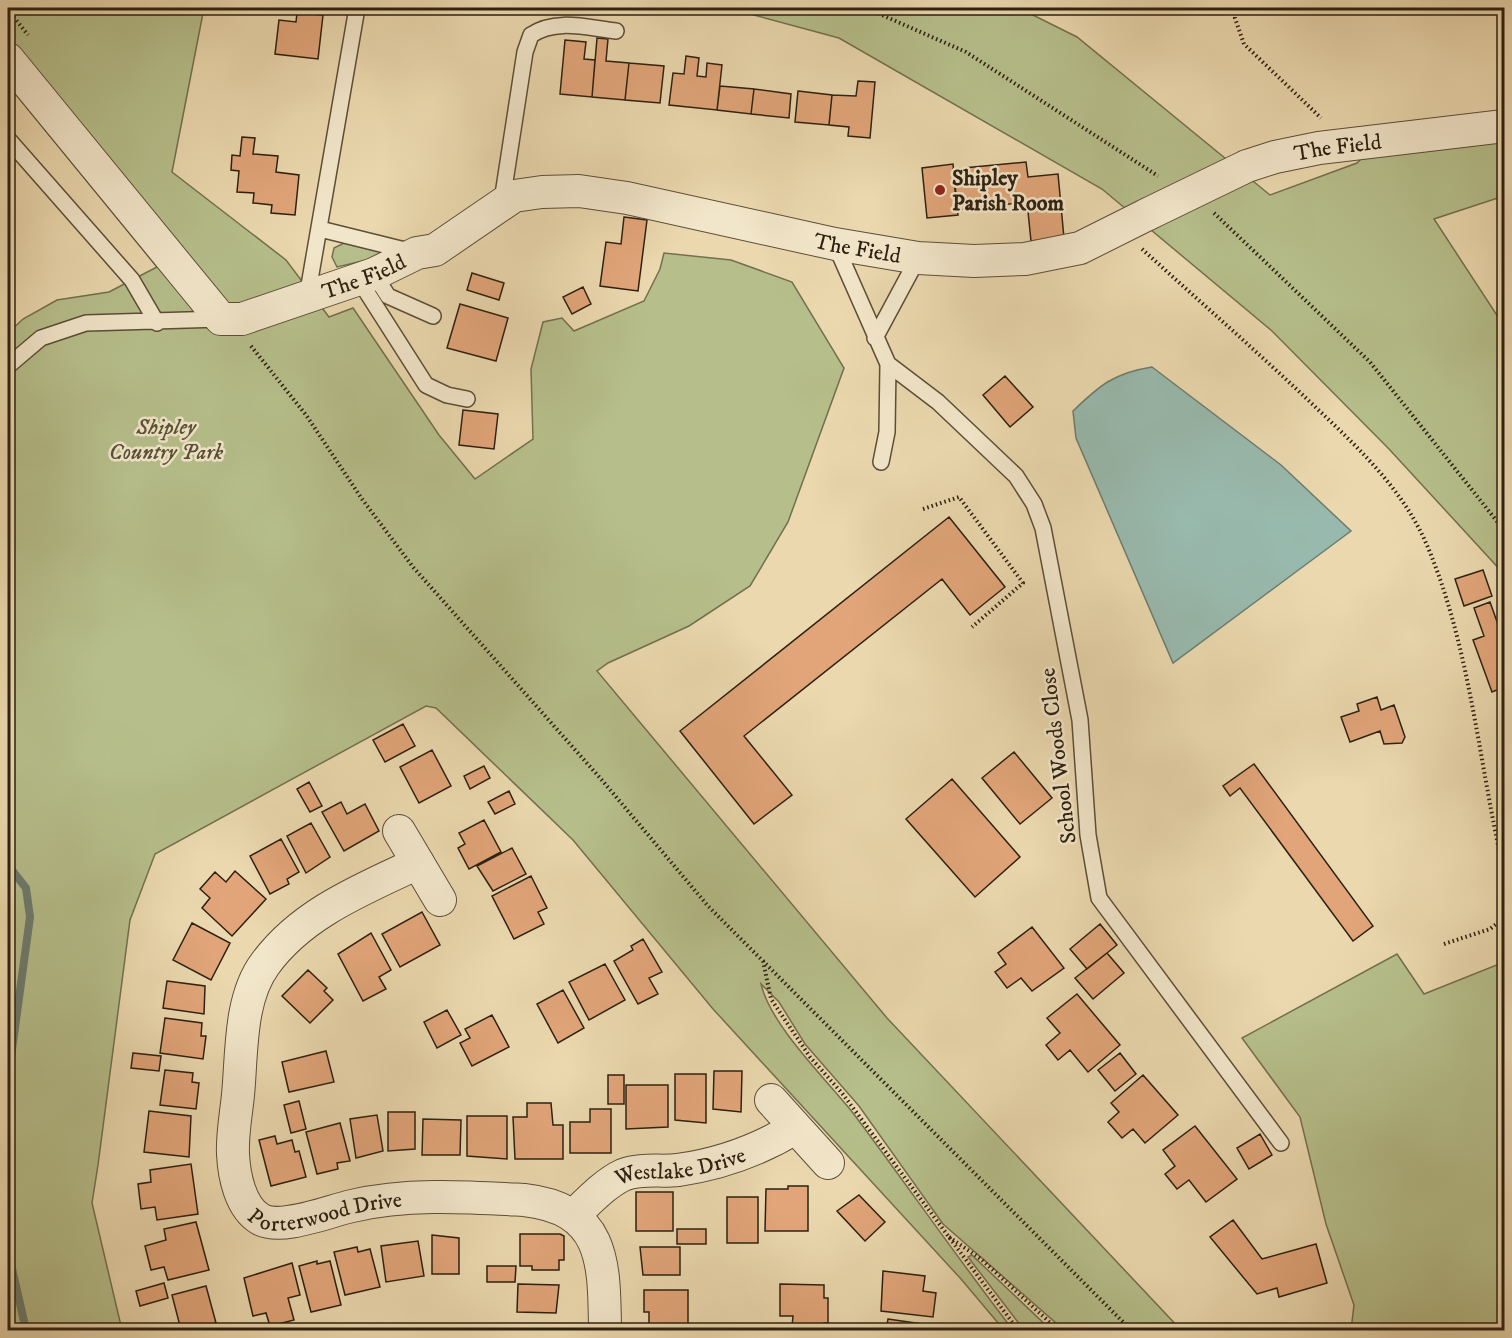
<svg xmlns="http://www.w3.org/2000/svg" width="1512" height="1338" font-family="'IM FELL DW Pica',serif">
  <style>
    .green { fill: #b6bf8b; stroke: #72704e; stroke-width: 1.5 }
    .water { fill: #98b9ad; stroke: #6d7c6f; stroke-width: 1.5 }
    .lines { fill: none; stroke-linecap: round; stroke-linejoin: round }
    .stream { stroke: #6d7c6f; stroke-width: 8 }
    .building { fill: #e1a579; stroke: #2d2011; stroke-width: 1.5 }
    .lane-casing { stroke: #5c4e38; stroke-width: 18 }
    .street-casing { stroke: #5c4e38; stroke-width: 34 }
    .path { stroke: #2d2011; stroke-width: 4; stroke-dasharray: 1.5 3; stroke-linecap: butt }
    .lane { stroke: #f2e6ca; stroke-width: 15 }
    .street { stroke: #f2e6ca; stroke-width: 32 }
    .street-bridge-casing { stroke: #5c4e38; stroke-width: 34; stroke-linecap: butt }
    .street-bridge { stroke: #f2e6ca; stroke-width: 32 }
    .poi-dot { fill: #8f2418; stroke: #f2e6ca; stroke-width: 2 }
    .labels { text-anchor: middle; stroke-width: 5; stroke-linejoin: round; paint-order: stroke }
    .street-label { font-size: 22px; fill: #2d2011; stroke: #f2e6ca }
    .poi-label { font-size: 22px; font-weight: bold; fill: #2d2011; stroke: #f2e6ca; text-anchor: start }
    .park-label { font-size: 22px; font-style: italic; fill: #565036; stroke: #f2e6ca }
  </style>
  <rect width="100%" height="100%" fill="#ebd8ae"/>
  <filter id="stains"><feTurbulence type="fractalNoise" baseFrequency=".00333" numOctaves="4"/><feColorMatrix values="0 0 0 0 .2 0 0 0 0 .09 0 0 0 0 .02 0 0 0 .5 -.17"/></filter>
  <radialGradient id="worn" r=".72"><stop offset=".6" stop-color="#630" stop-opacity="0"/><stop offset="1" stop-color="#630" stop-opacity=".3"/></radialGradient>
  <path class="green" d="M8 8H204L172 172 286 260 329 317 353 308 439 435 475 479 533 439 531 369 543 322 562 318 574 331 644 301 660 269 664 253 731 260 792 282 844 368 788 522 750 586 689 626 608 663 597 671 887 1018 1181 1330H1064L943 1224 859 1106 805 1044 779 1002 761 984C771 1026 826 1079 853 1113 907 1185 958 1259 1013 1330H1004L961 1279 713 1009 573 840 436 708 426 706 155 854 130 920 98 1165 92 1203 122 1330H8V333L23 319 57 300 109 292 157 267 8 85Z
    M728 8H1019L1077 37 1270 195 1357 163 1361 159 1504 138V196L1434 219 1504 326V574L1389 449 1272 331 1102 189 839 38Z
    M346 242 381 251 384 256 337 267 332 257 334 248Z
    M1397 954 1424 994 1504 962V1330H1351L1354 1305 1326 1224 1300 1117 1242 1038Z
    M972 1255 975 1258 1051 1330H1024L968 1257Z"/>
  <path class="water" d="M1152 367 1281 465 1351 531 1173 663 1076 438 1073 411C1100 385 1114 373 1152 367Z"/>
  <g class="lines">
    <path class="stream" d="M8 865 26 888 30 917 8 1079
      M8 1251 26 1330"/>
  </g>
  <path class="building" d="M297 13 323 15 318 59 275 54 279 20 296 22Z
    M597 38 608 39 606 61 629 63 625 100 592 97Z
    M565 40 586 42 584 59 595 60 592 97 560 94Z
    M686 56 699 58 697 76 706 77 707 63 722 65 717 110 669 105 673 73 684 74Z
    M629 63 664 66 660 103 625 100Z
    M858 81 875 82 870 138 848 136 849 127 829 125 832 95 856 96Z
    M720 86 754 89 751 114 717 110Z
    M754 89 791 94 789 118 751 114Z
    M798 91 832 95 829 125 795 122Z
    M242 137 255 138 253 154 278 156 276 172 299 175 295 215 271 213 272 205 253 203 254 193 237 192 239 171 231 170 232 155 240 156Z
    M1026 162 1028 177 1058 174 1064 238 1031 241 1027 202 957 210 953 169Z
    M953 164 958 215 927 218 922 168Z
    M624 217 647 220 638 291 600 286 606 242 621 244Z
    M472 273 504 283 499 300 467 290Z
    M583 287 591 304 572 314 563 297Z
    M460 304 508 318 496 361 447 348Z
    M1005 376 1033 407 1010 427 983 395Z
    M463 410 498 414 494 449 459 445Z
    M949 517 1005 587 970 615 942 579 744 736 792 795 754 824 680 731Z
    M1483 570 1492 596 1464 606 1455 579Z
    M1490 602 1500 630 1504 629V687L1492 692 1473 640 1484 636 1474 608Z
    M1377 697 1381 710 1394 705 1405 737 1402 743 1384 744 1380 731 1350 742 1341 717 1359 711 1357 704Z
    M403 724 415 746 385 762 373 740Z
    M432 750 451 786 419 803 400 767Z
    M1014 752 1052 798 1020 824 982 778Z
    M1254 764 1373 926 1353 941 1240 788 1230 796 1223 786Z
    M484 766 490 778 470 789 464 776Z
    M952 779 1020 857 975 897 906 819Z
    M309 782 322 806 310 812 297 789Z
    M509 791 515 804 495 814 488 802Z
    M341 802 347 814 365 804 379 831 344 851 322 812Z
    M484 820 501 852 469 869 458 848 465 844 459 833Z
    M311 823 330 857 306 873 287 836Z
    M281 839 299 872 287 879 289 884 270 894 250 856Z
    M512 848 526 874 493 891 477 866Z
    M235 871 266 899 232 936 202 908 210 898 200 889 215 872 226 882Z
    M531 876 547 908 538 912 544 924 514 939 492 896Z
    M422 912 440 945 400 967 382 934Z
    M192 923 230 943 211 980 173 960Z
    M1100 924 1117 945 1087 969 1070 949Z
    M1032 927 1064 968 1032 991 1021 978 1007 988 995 972 1006 964 998 953Z
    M371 933 391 970 379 977 386 989 363 1001 338 954Z
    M643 939 662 972 649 978 658 994 638 1004 614 961 633 950 631 946Z
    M1107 953 1124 973 1093 999 1075 978Z
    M605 964 625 1000 589 1020 569 982Z
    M308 970 327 988 324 991 333 1000 310 1023 282 996Z
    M167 981 205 986 204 1014 163 1008Z
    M563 990 584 1028 558 1043 537 1004Z
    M1077 994 1120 1045 1088 1072 1070 1050 1058 1060 1046 1045 1060 1033 1047 1018Z
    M447 1010 461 1035 437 1048 424 1022Z
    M492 1015 509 1047 472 1066 460 1043 470 1038 465 1029Z
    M165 1018 202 1023 201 1036H206L203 1059 160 1053Z
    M326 1051 334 1082 289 1092 282 1062Z
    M133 1053 161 1056 159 1071 131 1068Z
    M1120 1053 1136 1074 1115 1091 1098 1070Z
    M165 1070 193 1073 192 1082 199 1083 196 1109 160 1105Z
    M714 1071H742L741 1112 713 1109Z
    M675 1074H706V1123L675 1120Z
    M608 1075H624V1104H608Z
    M1143 1075 1178 1115 1145 1143 1133 1129 1122 1138 1108 1122 1119 1112 1111 1103Z
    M626 1085H668V1127L626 1129Z
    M299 1101 306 1129 291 1133 284 1105Z
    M527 1103H551L553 1125H563V1159H515L513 1117H527Z
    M590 1109H611V1153H570V1122H590Z
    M149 1111 191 1116 189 1157 144 1152Z
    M388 1112H415V1149L388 1151Z
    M377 1115 383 1151 356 1158 350 1119Z
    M467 1116H507V1159L467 1156Z
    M423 1119 461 1120 460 1155H422Z
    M340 1123 350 1161 337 1163 338 1169 317 1174 306 1132Z
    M1195 1126 1237 1179 1206 1202 1189 1180 1177 1189 1165 1174 1175 1166 1163 1150Z
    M1260 1134 1272 1155 1249 1169 1237 1148Z
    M275 1136 277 1144 292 1140 295 1152 299 1151 306 1177 271 1186 259 1140Z
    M191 1164 198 1214 157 1220 155 1207 141 1209 138 1184 151 1182 150 1170Z
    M788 1186H808V1231H765L766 1189H788Z
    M636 1192H673V1231H636Z
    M859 1195 885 1222 865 1241 837 1211Z
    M727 1197H758V1243H727Z
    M1233 1220 1262 1259 1316 1244 1327 1283 1279 1297 1277 1288 1257 1294 1210 1237Z
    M196 1222 209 1270 168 1280 164 1267 151 1270 145 1246 166 1240 164 1229Z
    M677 1229H706V1244H677Z
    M520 1234H560L564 1236V1260H559V1270H532V1266H520Z
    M432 1235 459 1238V1274H432Z
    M418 1241 424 1276 386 1282 381 1246Z
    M357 1247 358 1252 370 1249 380 1287 345 1295 334 1252Z
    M640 1247H680V1275H643Z
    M317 1261V1264L330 1261 341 1305 311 1312 299 1266Z
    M292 1263 300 1295 288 1298 294 1320 270 1326 266 1313 253 1316 244 1278Z
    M487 1266H516L515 1282H487Z
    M883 1271 925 1276 923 1291 936 1293 933 1317 881 1311Z
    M164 1283 168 1298 140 1306 136 1291Z
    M518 1284 559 1285 556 1313 517 1312Z
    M780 1284 824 1285V1298H828V1323H824V1327H792L793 1316H780Z
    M206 1286 216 1323 181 1330 172 1295Z
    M644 1290H688V1325H649V1312H644Z
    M888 1319 929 1325 928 1330H886Z"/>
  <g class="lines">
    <g class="lane-casing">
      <path id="lane" d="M8 139 132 280 157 323
        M502 201 525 52 531 35C556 18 588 28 616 31
        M320 229 413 252
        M835 244 888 364 938 402 1016 476 1034 504 1043 528 1080 720 1088 835 1099 898 1281 1143
        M374 274 388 296 433 316
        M359 280 426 385 447 395 467 399
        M307 297 357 8
        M875 338 918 258
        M8 366 41 338 86 323 221 319
        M881 462 887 432 888 364"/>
    </g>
    <g class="street-casing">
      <g id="street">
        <path id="s1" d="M8 59 221 319H242L374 274 417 253 435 250 514 196 542 192 579 191 627 198 835 244 918 258 974 261 1025 259 1080 248 1148 214"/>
        <path id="s2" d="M1247 166 1275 157 1319 148 1504 126"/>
        <path d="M399 831 440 900"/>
        <path id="s3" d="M418 863C363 889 302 913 265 964 239 999 242 1054 238 1095 236 1115 232 1135 233 1154 234 1175 240 1207 260 1219 281 1231 329 1211 352 1206 407 1193 467 1197 524 1200 606 1209 604 1264 605 1330"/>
        <path d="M771 1100 828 1163"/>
        <path id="s4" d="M573 1216C588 1202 604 1184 623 1175 640 1168 661 1172 678 1170 721 1164 759 1150 795 1128"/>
      </g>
    </g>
    <path class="path" d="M866 8 966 52 1158 176
      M1235 8V18L1244 44 1321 118
      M8 10 28 35
      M1214 213 1370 362 1504 530
      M1142 249C1197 299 1253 348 1307 399 1354 444 1404 488 1429 550 1471 652 1479 765 1504 872
      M251 346 306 415 362 499 413 567 601 779 708 906 1131 1330
      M923 509 959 497 1023 583 972 627
      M1444 944 1490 929 1504 918
      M763 961 771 999 810 1057 842 1093 1018 1330
      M949 1237 981 1259 1058 1330"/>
    <use href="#lane" class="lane"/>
    <use href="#street" class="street"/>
    <g class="street-bridge-casing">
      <path id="street-bridge" d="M1148 214 1247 166"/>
    </g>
    <use href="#street-bridge" class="street-bridge"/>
  </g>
  <circle class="poi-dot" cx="940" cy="190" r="6"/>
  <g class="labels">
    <g class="street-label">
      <text dy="8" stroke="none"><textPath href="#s2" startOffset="93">The Field</textPath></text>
      <text dy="8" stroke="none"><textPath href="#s1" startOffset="1008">The Field</textPath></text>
      <text dy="8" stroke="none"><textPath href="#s1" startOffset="486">The Field</textPath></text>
      <text transform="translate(1057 756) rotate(-97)" y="8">School Woods Close</text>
      <text dy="8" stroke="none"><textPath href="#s4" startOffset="123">Westlake Drive</textPath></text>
      <text dy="8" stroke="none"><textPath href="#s3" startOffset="520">Porterwood Drive</textPath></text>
    </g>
    <g class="poi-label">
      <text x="952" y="185">Shipley<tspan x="952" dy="25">Parish Room</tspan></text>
    </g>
    <g class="park-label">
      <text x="166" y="434">Shipley<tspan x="166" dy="25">Country Park</tspan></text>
    </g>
  </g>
  <rect width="1512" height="1338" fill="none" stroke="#ebd8ae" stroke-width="30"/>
  <rect x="9" y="9" width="1494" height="1320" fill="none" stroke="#2d2011" stroke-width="3"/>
  <rect x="15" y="15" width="1482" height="1308" fill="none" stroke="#2d2011" stroke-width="1.5"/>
  <rect width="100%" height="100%" filter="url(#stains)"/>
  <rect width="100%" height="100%" fill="url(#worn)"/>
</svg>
